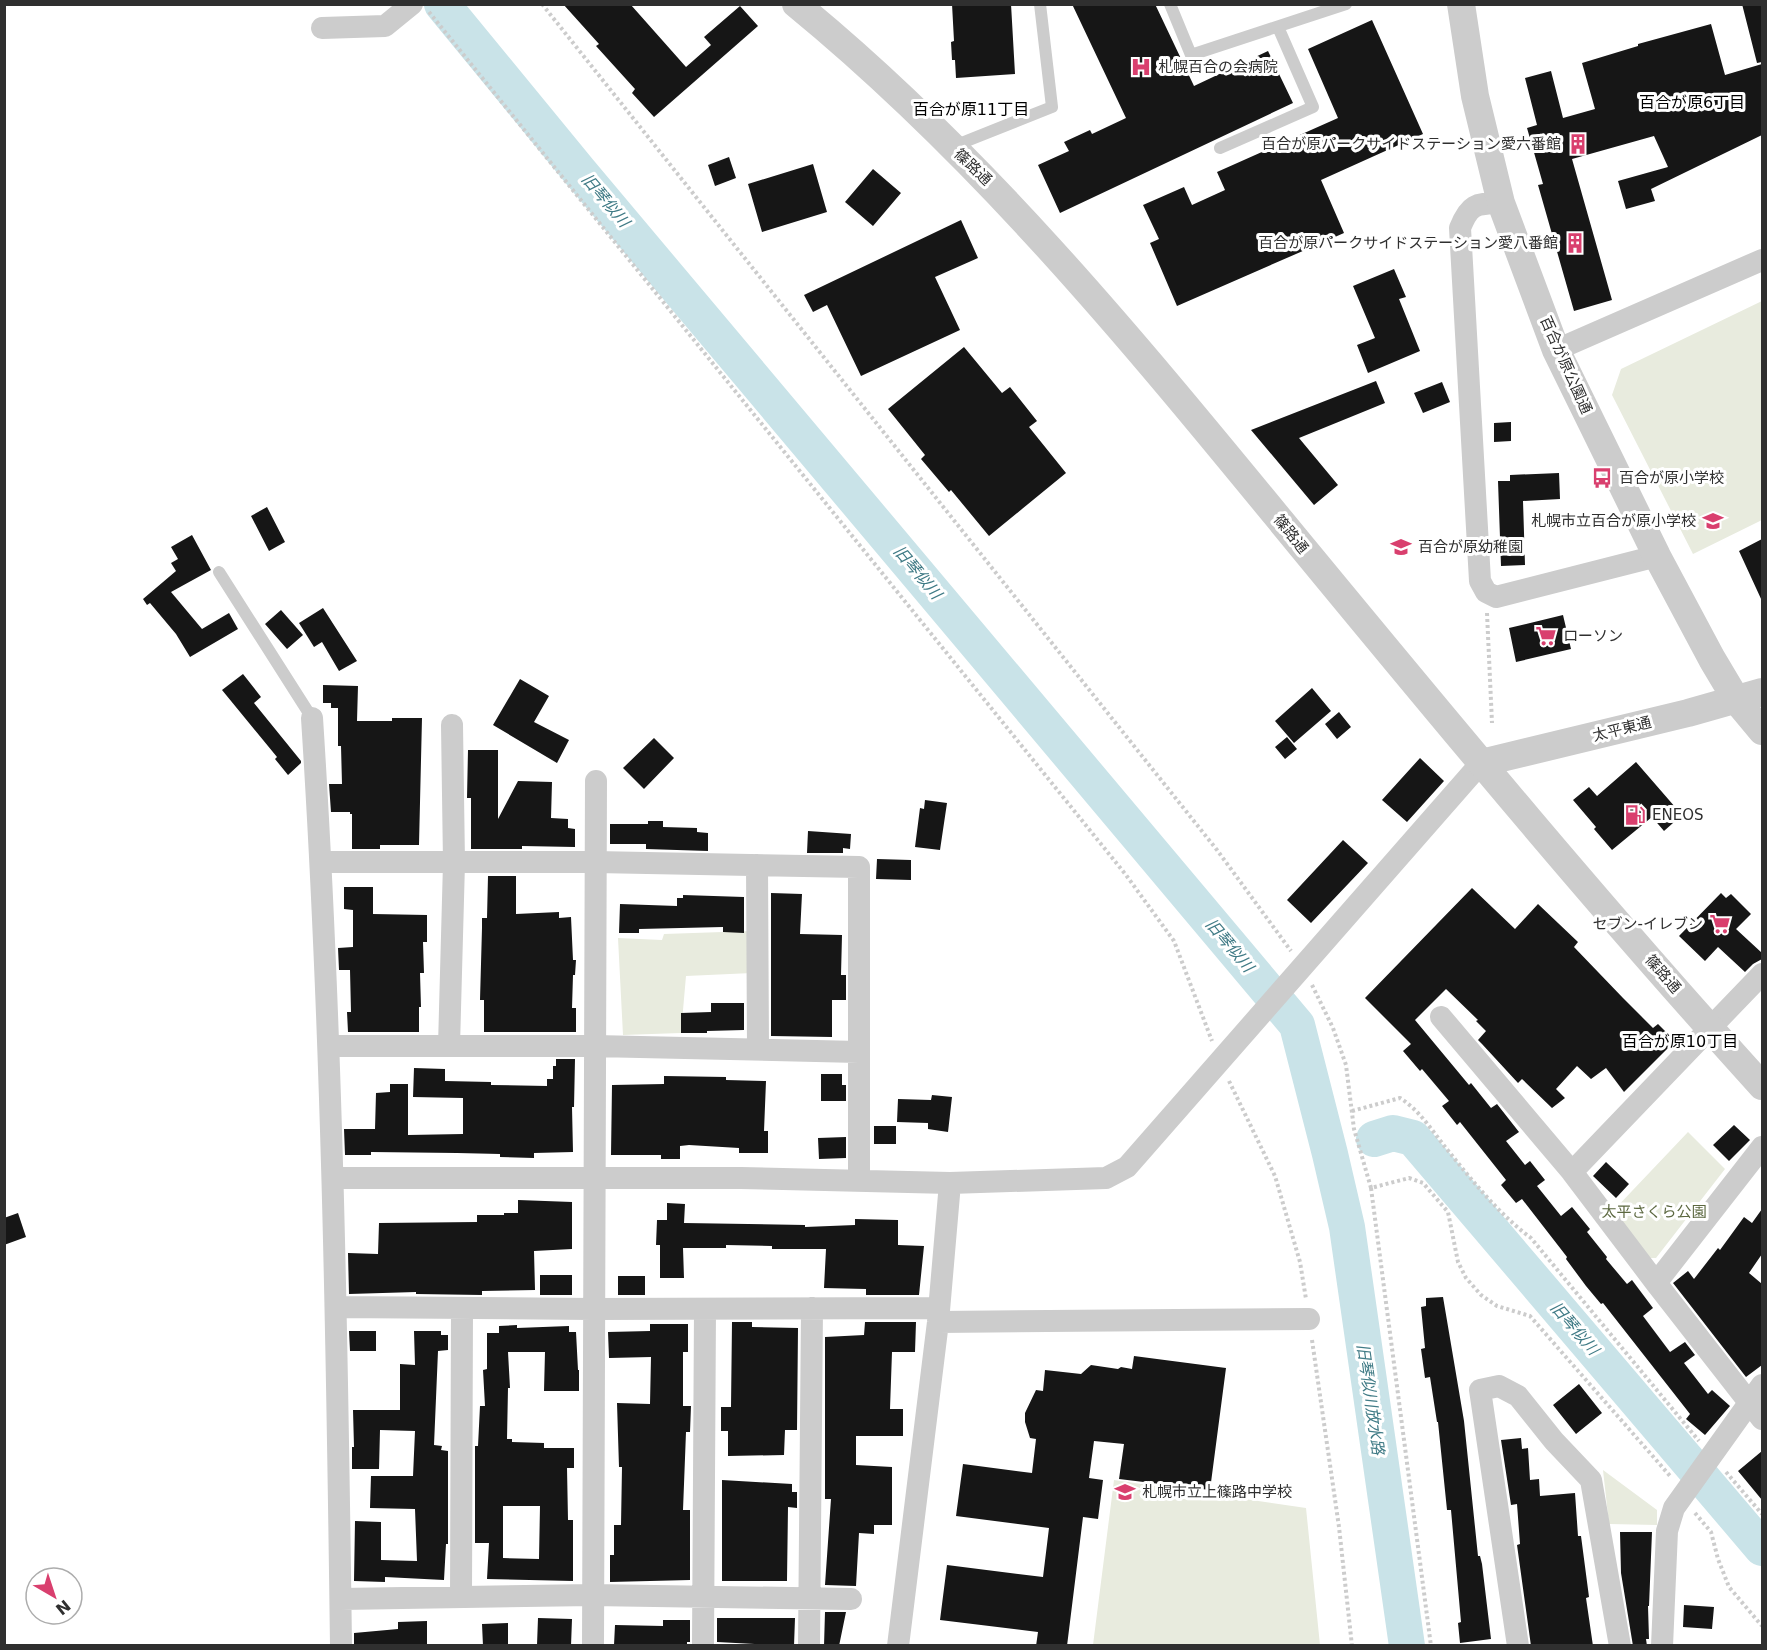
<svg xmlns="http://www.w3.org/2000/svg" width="1767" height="1650" font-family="'DejaVu Sans','Noto Sans JP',sans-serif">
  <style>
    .green { fill: #e8ebde }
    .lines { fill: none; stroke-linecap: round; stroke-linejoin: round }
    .river { stroke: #c9e3e8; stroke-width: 36 }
    .building { fill: #161616; fill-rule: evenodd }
    .path { stroke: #ccc; stroke-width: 4; stroke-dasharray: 3 3; stroke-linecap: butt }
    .service { stroke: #ccc; stroke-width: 12 }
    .minor { stroke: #ccc; stroke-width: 22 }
    .tertiary { stroke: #ccc; stroke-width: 28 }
    .labels { text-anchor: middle; stroke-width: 6; stroke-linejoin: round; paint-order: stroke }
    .poi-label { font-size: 15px; fill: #2f2f2f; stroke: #fff; text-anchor: start }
    .street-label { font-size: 15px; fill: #2f2f2f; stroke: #fff }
    .park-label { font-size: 15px; fill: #5c6840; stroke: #fff }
    .neighbourhood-label { font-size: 16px; fill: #000; stroke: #fff }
    .water-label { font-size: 16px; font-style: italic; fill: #407b86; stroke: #fff }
  </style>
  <rect width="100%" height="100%" fill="#fff"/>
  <path class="green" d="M1762 301V520L1693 554 1612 395 1621 369Z
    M752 931V973L686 976 681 1033 623 1035 618 938 662 940 664 934Z
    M1688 1132 1725 1169 1656 1258H1649L1613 1211Z
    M1603 1470 1657 1510V1525L1609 1524Z
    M1114 1480 1306 1508 1320 1645H1093Z"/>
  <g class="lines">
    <path class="river" d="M442 4 579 171 1297 1025 1330 1154 1347 1227 1407 1646
      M1374 1139 1393 1133 1413 1138 1762 1548"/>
  </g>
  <path class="building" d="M563 4 631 5 686 67 711 45 704 37 740 6 758 26 654 117 632 93 635 89 596 46 599 44Z
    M952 4H1011L1015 74 956 78 955 60H952L951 42 954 41Z
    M1072 4H1155L1194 86 1268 51 1293 103 1060 213 1038 165 1069 151 1064 142 1090 130 1092 134 1126 118Z
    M1742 4H1762V62L1757 63Z
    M1372 20 1423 134 1321 180 1344 233 1177 306 1150 243 1159 239 1143 205 1184 187 1192 205 1225 190 1217 172 1338 118 1308 49Z
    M1711 24 1725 75 1762 64V135L1651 189 1655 201 1626 209 1618 181 1668 167 1654 136 1572 159 1612 300 1574 311 1538 185 1543 184 1527 128 1537 125 1525 78 1551 71 1563 118 1595 109 1582 63 1638 46V44Z
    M729 157 736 178 715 186 708 165Z
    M813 164 827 212 762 232 748 184Z
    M873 169 901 193 873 226 845 202Z
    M961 220 978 258 935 277 960 330 861 376 827 305 813 312 804 295Z
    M1394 269 1406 297 1399 299 1420 351 1368 373 1357 345 1375 338 1353 286Z
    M964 347 1002 393 1010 387 1037 421 1029 427 1066 473 989 536 951 490 949 492 921 459 925 455 888 409Z
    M1376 381 1385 403 1299 438 1338 485 1314 505 1251 430Z
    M1442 382 1450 402 1423 413 1414 393Z
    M1511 422V441L1494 442V423Z
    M1559 473 1560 499 1523 501 1525 565 1501 566 1498 481H1510V475Z
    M267 507 285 542 269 551 251 516Z
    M192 535 211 570 171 592 202 629 229 613 238 629 190 657 176 634 150 603 147 605 143 599 176 571 171 563 178 559 171 547Z
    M1762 539V601L1739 551Z
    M323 608 357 661 339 671 322 642 314 647 299 623Z
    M281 610 303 635 287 649 265 624Z
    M1563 615 1571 649 1516 662 1509 628Z
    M243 674 261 697 254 703 301 761V763L288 775 275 759 277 757 222 690Z
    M520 679 549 696 534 722 569 740 557 763 493 725Z
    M323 685 358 686 357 721H392V718H422L419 845H380V849H352V814H350V812H331L329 784H342L341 746H338V708H331V703H323Z
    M1312 688 1331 711 1294 743 1275 721Z
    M1339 712 1351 727 1337 739 1325 724Z
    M1287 737 1297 749 1285 759 1275 747Z
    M654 738 674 758 644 789 623 768Z
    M468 750H498V819L518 781 552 782 551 818 568 819V828L575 829V847L522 846V849H471V798H467Z
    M1420 758 1444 781 1407 822 1382 800Z
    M1636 762 1682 815 1664 831 1652 817 1612 850 1594 829 1596 827 1573 800 1589 787 1597 796Z
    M925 800 947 803 940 850 915 847 920 808 924 809Z
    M648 821H663V827L697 828V832L708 833V851L646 849V844H610V824H648Z
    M808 831 851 834 850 849 843 848V853H807Z
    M1343 840 1368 863 1311 923 1287 900Z
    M877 859 911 860V880L876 879Z
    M488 876H516V914L559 912V918L571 917 573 960H576L575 975H573L572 1008H576V1032H484V1000H480L482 928V918H487Z
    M344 887H373V914L427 915V942H423L424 973H420L421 1007H419V1032H348L347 1012H351L350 970H339L338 948 353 947V910L344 909Z
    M1472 888 1515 929 1538 904 1578 942 1574 947 1623 998 1653 1028 1658 1024 1675 1041 1624 1092 1606 1068 1591 1079 1577 1066 1556 1089 1565 1098 1552 1108 1522 1079 1518 1083 1482 1044 1478 1040 1486 1031 1476 1021 1478 1020 1446 989 1415 1020 1469 1085 1471 1083 1491 1108 1497 1104 1519 1132 1506 1141 1525 1165 1530 1161 1545 1180 1537 1186 1561 1216 1572 1207 1590 1229 1587 1232 1607 1257 1606 1259 1627 1284 1632 1280 1653 1308 1643 1316 1670 1352 1685 1342 1695 1355 1684 1363 1708 1394 1712 1390 1730 1406 1705 1435 1686 1419 1690 1414 1603 1303 1601 1304 1586 1286 1566 1259 1567 1257 1522 1199 1516 1203 1501 1185 1506 1180 1460 1122 1457 1125 1442 1106 1449 1101 1422 1069 1420 1071 1403 1051 1411 1044 1365 998Z
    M771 893 802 894 800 934 842 935 841 975H846V1000H832V1037L771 1036Z
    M1721 893 1726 898 1731 894 1751 914 1736 929 1762 953V959L1753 964 1745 972 1718 947 1705 961 1679 936Z
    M683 895 744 897V933L723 932V927L639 929V933H619L620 904 677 906V898H683Z
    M711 1003H744V1030L707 1031V1033H681V1013L711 1012Z
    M556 1059H575L574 1107H572L573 1152 534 1153V1158L500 1157V1154L457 1153 371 1152V1155H345L344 1129H375L376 1093 390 1092V1084H408V1135L463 1134V1098L413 1097 414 1068 445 1069V1081L491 1082V1085L547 1086V1079H553V1066H556Z
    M821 1074H842V1085H846V1101H821Z
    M664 1076 726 1077V1080L766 1081 764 1131H768V1153H739V1148L689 1145 680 1146V1159H661V1155H611L612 1085 664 1084Z
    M932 1095 952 1097 948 1132 928 1129V1123L897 1122 898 1099 931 1100Z
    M1734 1125 1750 1140 1729 1161 1713 1145Z
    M874 1126H896V1144H874Z
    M846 1137V1158L819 1159 818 1138Z
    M1606 1162 1629 1184 1616 1198 1593 1176Z
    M518 1200 572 1202V1249L534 1251 535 1290 482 1291V1295L416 1294V1292L349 1294 348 1253 378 1254 379 1223 477 1222V1215H504V1213H518Z
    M667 1203 685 1204 684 1223 805 1225V1227L855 1225V1219L898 1220V1245L924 1246 919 1295H866V1289L824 1288 826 1249H772V1246L726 1245V1248H683L684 1278H660V1245H656L657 1220H667Z
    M1762 1209V1254L1749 1273 1762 1284V1365L1746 1377 1673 1283 1688 1271 1694 1279 1718 1248 1720 1250 1744 1217 1752 1223Z
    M18 1213 26 1237 4 1245V1218Z
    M540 1275H572V1295H540Z
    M618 1276H645V1295H618Z
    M1443 1297 1464 1421 1478 1556H1480L1482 1564 1491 1639 1460 1643 1458 1623 1461 1622 1451 1510H1447L1438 1422H1437L1430 1377 1425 1378 1421 1349 1425 1348 1421 1307 1426 1306V1298Z
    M732 1322H752V1327L798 1328 797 1430H785L784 1455 728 1456V1431H721V1407H731Z
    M865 1322H916L915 1352H892L890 1409H903V1436H856V1465L892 1467V1525H874V1534L859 1533 856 1586 825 1585 831 1499H825V1337L864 1335Z
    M650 1324H688V1352H683V1406H691L690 1432H686L683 1510H690V1580L610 1582V1555H614V1525H621L622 1467H619L617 1403 650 1404 651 1357 609 1358 608 1332 650 1331Z
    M517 1325V1328L569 1326V1332H576L578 1370H579V1391H544L545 1352H508L510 1388H508L507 1439H512V1442L544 1443V1448H574V1468H567L568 1520H573V1581L487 1579 489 1543H475V1446H478L480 1406H485L483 1370 487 1369V1333H499V1326ZM503 1506H540L539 1559 503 1558Z
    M349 1331H376V1351H350Z
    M414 1331H441V1335H448V1350L438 1351 434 1445 442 1446 441 1450 448 1451V1544H446L444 1580 385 1577V1582L354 1581 355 1521 381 1522V1560L417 1561 415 1509 370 1508 371 1476H413L415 1431 380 1430 379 1469H352V1447H354L353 1410H400V1364L415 1365Z
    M1134 1356 1226 1368 1210 1490 1119 1479 1124 1444 1094 1441 1089 1478 1103 1480 1098 1519 1083 1517 1067 1646H1036L1038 1632 940 1620 947 1565 1043 1577 1049 1528 956 1516 963 1464 1032 1473 1036 1439 1030 1438 1025 1422V1413L1036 1390 1043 1391 1045 1370 1081 1374 1091 1365 1118 1369 1121 1367 1132 1369Z
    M1579 1384 1602 1413 1576 1434 1553 1405Z
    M1521 1438 1522 1449 1528 1448 1530 1480 1539 1479 1540 1496 1575 1493 1578 1536H1581L1589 1597 1586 1598 1593 1646H1531L1517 1545 1520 1544 1517 1504 1511 1505 1501 1440Z
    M1762 1451V1500L1738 1471Z
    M722 1480 792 1484V1492H797V1508L788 1507 787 1581H722Z
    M1620 1532H1652L1649 1606H1648L1649 1639H1646L1647 1646H1633L1621 1573Z
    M1684 1605 1714 1607 1712 1629 1683 1627Z
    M825 1612H846L839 1646H824Z
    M538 1618 572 1619 571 1646 537 1645Z
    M717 1618H795L794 1646 717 1642Z
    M663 1620H690V1642H687V1646L614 1645 615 1625 663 1626Z
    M427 1621V1646H354V1633L398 1629V1622Z
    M508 1623V1646H483L482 1624Z"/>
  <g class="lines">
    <path class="path" d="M542 4 1217 850 1291 951
      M429 12 1126 875 1174 941 1212 1041
      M1487 613 1492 723
      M1312 985 1333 1028 1346 1065 1354 1129 1371 1188 1409 1178 1423 1183 1448 1212 1458 1262 1466 1278 1481 1295 1497 1306 1530 1316 1671 1477
      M1229 1081 1275 1176 1300 1262 1306 1299
      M1352 1111 1400 1098C1421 1111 1434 1134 1450 1153 1474 1183 1500 1215 1531 1238L1699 1441
      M1371 1188 1431 1646
      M1312 1340 1339 1527 1352 1646
      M1726 1472 1762 1514
      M1695 1513 1711 1532 1718 1559 1729 1587 1762 1626"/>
    <path class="service" d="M1170 4 1191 55 1346 4
      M954 146 1052 107 1040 4
      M1220 148 1313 107 1278 27
      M219 572 312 718"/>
    <path class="minor" d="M322 28 385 26 412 4
      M1501 203C1476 204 1470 203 1460 228L1480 581 1486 592 1496 597 1657 556
      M1556 350 1762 260
      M312 718C332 1027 337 1336 341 1646
      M322 862H595L859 867V1181
      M757 865 758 1049
      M1441 1017 1572 1172 1656 1283 1762 1419
      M329 1046H595L859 1052
      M449 1046 454 863 452 725
      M1572 1172 1762 974
      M333 1178H741L950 1183 1106 1178 1127 1167 1481 763
      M1656 1283 1762 1147
      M336 1307 593 1309 939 1308
      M938 1322 1309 1319
      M461 1597 462 1308
      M341 1599 592 1595 851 1599
      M593 1646 596 781
      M703 1646 705 1309
      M809 1646 812 1308
      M898 1646 938 1322 950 1183
      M1518 1646 1480 1390 1499 1386 1518 1396 1554 1441 1591 1480 1620 1646
      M1662 1646 1667 1531 1674 1508 1762 1385"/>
    <path class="tertiary" d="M796 4C989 162 1146 357 1303 548 1453 730 1604 912 1762 1086
      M1461 4 1475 96 1501 203 1556 350 1657 556 1712 659 1737 701 1762 731
      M1481 763 1688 713 1762 692"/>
  </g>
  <defs>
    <g id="hospital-bare" transform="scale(1.62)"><path d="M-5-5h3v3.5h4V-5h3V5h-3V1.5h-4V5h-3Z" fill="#d93f6e" stroke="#fff" stroke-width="2.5" paint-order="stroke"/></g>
    <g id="building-bare" transform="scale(1.62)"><path d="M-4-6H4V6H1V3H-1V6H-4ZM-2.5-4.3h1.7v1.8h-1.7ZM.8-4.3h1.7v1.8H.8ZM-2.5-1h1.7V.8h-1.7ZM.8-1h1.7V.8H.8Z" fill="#d93f6e" stroke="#fff" stroke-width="2.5" paint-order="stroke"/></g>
    <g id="bus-bare" transform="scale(1.62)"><path d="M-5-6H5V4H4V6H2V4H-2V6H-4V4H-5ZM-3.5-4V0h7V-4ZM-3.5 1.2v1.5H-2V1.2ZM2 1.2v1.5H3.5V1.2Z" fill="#d93f6e" stroke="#fff" stroke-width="2.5" paint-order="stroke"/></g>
    <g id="school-bare" transform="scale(1.62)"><path d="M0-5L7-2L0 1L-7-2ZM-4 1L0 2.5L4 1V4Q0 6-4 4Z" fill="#d93f6e" stroke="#fff" stroke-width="2.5" paint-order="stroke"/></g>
    <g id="supermarket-bare" transform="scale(1.62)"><path d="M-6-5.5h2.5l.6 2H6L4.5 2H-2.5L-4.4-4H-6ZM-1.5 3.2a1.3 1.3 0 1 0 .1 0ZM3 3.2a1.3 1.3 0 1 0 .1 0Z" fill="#d93f6e" stroke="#fff" stroke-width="2.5" paint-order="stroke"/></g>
    <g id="fuel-bare" transform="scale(1.62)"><path d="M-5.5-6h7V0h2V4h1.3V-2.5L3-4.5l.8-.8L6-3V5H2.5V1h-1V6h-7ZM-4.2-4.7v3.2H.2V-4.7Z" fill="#d93f6e" stroke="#fff" stroke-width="2.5" paint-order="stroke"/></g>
  </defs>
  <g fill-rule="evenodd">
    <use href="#hospital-bare" x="1141" y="67"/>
    <use href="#building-bare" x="1578" y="144"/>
    <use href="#building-bare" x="1575" y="243"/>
    <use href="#bus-bare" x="1602" y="478"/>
    <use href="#school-bare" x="1713" y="521"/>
    <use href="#school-bare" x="1401" y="547"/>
    <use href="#supermarket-bare" x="1546" y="636"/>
    <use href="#fuel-bare" x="1635" y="815"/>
    <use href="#supermarket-bare" x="1720" y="924"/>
    <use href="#school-bare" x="1125" y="1492"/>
  </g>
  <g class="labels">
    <g class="poi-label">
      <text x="1158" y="72">札幌百合の会病院</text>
      <text x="1561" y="149" text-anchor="end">百合が原パークサイドステーション愛六番館</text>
      <text x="1558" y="248" text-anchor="end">百合が原パークサイドステーション愛八番館</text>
      <text x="1619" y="483">百合が原小学校</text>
      <text x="1696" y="526" text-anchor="end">札幌市立百合が原小学校</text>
      <text x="1418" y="552">百合が原幼稚園</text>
      <text x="1563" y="641">ローソン</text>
      <text x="1652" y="820">ENEOS</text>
      <text x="1703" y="929" text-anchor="end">セブン-イレブン</text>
      <text x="1142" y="1497">札幌市立上篠路中学校</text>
    </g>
    <g class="street-label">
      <text transform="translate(973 167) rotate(44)" y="5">篠路通</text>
      <text transform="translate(1566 365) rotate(66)" y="5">百合が原公園通</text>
      <text transform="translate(1291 534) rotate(51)" y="5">篠路通</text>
      <text transform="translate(1622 729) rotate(-14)" y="5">太平東通</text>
      <text transform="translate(1663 974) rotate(49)" y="5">篠路通</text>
    </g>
    <g class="park-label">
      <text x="1654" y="1217">太平さくら公園</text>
    </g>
    <g class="neighbourhood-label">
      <text x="1692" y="108">百合が原6丁目</text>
      <text x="971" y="115">百合が原11丁目</text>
      <text x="1680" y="1047">百合が原10丁目</text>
    </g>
    <g class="water-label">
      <text transform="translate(606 200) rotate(50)" y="6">旧琴似川</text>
      <text transform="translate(918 572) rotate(50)" y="6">旧琴似川</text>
      <text transform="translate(1230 945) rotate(50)" y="6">旧琴似川</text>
      <text transform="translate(1575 1328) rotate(49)" y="6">旧琴似川</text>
      <text transform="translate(1371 1399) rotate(82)" y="6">旧琴似川放水路</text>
    </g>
  </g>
  <rect width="1767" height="1650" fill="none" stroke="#2f2f2f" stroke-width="12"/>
  <g transform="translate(54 1596) rotate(141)"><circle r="28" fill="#ffffff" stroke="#acacac" stroke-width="1.5"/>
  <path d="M0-4.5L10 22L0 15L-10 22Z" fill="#d93f6e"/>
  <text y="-9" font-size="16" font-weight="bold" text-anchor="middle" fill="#2f2f2f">N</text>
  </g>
</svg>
